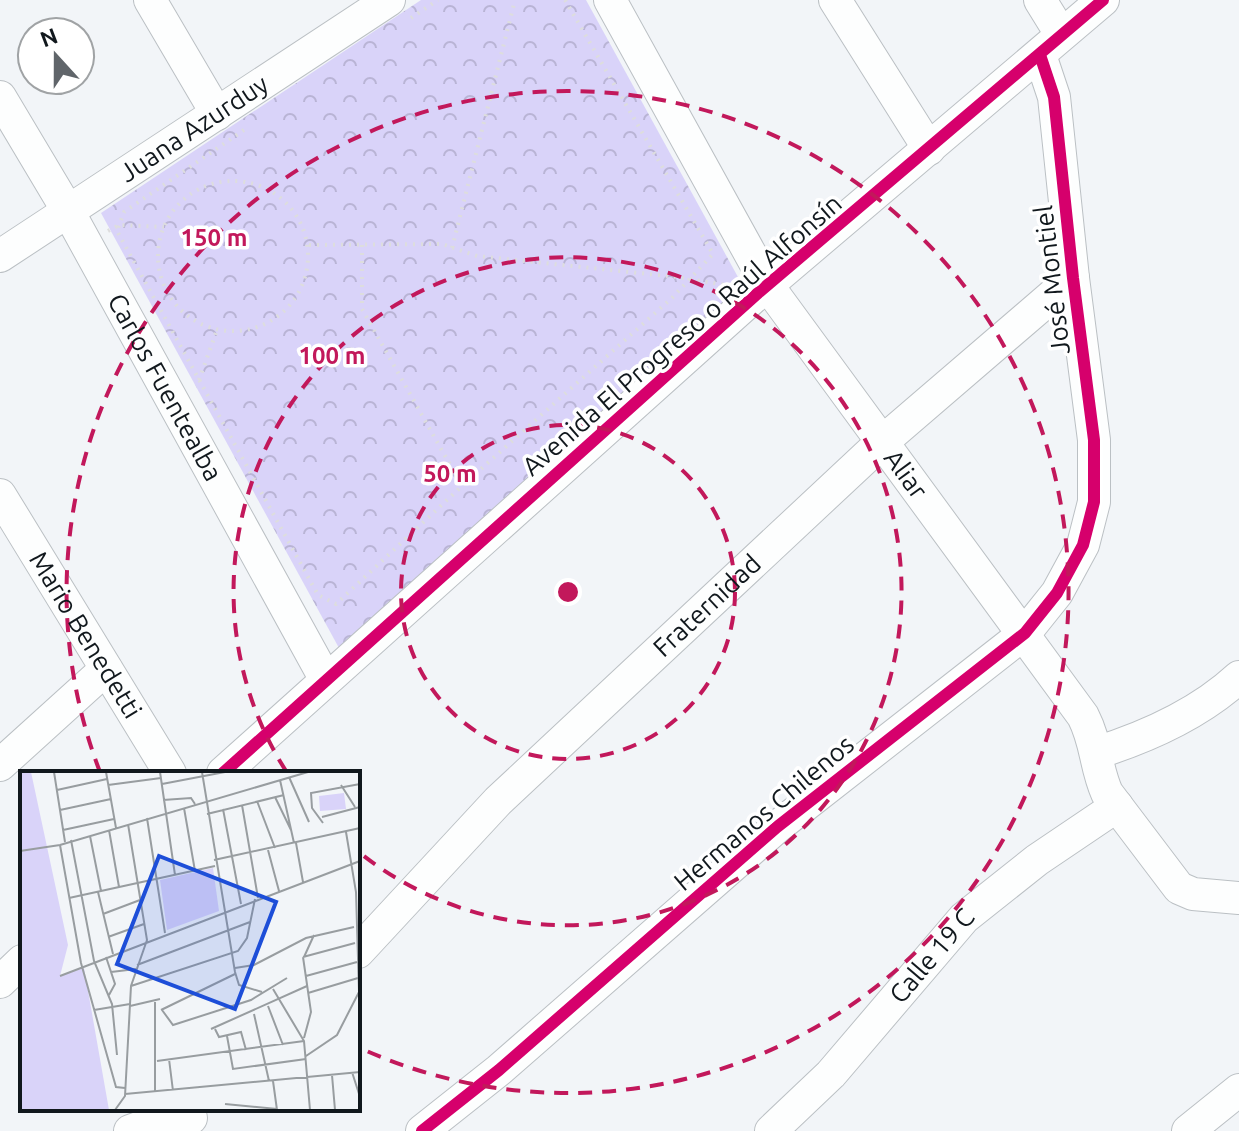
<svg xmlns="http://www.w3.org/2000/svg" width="1239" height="1131" font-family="Ubuntu,sans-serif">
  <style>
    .park { fill: url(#park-crowns) }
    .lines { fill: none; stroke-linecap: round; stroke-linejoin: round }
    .minor-casing { stroke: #bbc0c4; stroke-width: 34 }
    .path { stroke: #ddddde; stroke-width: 4; stroke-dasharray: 2 6; stroke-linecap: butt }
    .minor { stroke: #fdfefe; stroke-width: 32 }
    .cycleway-casing { stroke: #fff; stroke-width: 17 }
    .cycleway { stroke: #d6006c; stroke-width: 12 }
    .ring { fill: none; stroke: #c2185b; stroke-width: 4; stroke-dasharray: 14 10 }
    .labels { text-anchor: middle; stroke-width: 7; stroke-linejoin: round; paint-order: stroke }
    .street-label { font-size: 26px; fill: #11181d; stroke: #fff }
    .inset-road { fill: none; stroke: #989da0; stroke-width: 2 }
    .view { fill: #1d4ed8; fill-opacity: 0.15; stroke: #1d4ed8; stroke-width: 4 }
    .inset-edge { fill: none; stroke: #11181d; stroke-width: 4 }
    .centre { fill: #c2185b; stroke: #fff; stroke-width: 4 }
    .ring-label { font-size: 24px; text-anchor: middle; font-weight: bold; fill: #c2185b; stroke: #fff; stroke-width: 7; stroke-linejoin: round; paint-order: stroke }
  </style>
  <defs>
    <pattern id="park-crowns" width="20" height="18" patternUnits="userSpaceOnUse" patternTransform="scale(2)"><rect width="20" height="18" fill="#d9d3f9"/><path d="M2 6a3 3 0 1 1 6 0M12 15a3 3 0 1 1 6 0" fill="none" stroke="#b9b4d5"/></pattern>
  </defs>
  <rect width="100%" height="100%" fill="#f2f5f8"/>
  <path class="park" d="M421 0H586L744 288 339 648 101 213Z"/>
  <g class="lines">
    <g class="minor-casing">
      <g id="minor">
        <path d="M150 0 217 114"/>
        <path id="s1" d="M610 0 768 286 1083 716C1097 743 1095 766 1107 793L1179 888 1193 894 1239 898"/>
        <path d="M835 0 929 149"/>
        <path d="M1040 0 1061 34"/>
        <path id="s2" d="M0 97 68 211 326 680"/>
        <path id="s3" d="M0 256 389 0"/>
        <path id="s4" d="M0 495 170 773"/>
        <path d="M1096 753C1147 737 1199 714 1239 677"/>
        <path d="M0 765 106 669"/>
        <path d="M223 773 758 293 1103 0"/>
        <path id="s5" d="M358 952 498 801 881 443 1073 278"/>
        <path d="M0 982 22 961"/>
        <path d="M130 1131 163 1119 191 1118"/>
        <path d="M422 1131 499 1070 777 827 1025 633 1057 593 1083 545 1094 502V440L1073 278 1054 97 1040 55"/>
        <path id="s6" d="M771 1131 831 1074 964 918 1037 860 1117 806"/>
        <path d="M1188 1131 1239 1090"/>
      </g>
    </g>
    <path class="path" d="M411 18 438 0
      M244 130 124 212 117 231 318 595 336 604 462 486 673 297 713 254 565 0
      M158 256a75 75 0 1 1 150 0a75 75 0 1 1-150 0Z
      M108 231 119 225 164 227
      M309 245 442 244 477 256 677 277 726 285
      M362 245V309L462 486
      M452 248 515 0
      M199 380 217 330"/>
    <use href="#minor" class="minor"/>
    <g class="cycleway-casing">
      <path id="cycleway" d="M223 773 758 293 1103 0
        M422 1131 499 1070 777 827 1025 633 1057 593 1083 545 1094 502V440L1073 278 1054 97 1040 55"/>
    </g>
    <use href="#cycleway" class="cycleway"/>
  </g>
  <g class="ring">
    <circle cx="568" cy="592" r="167"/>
    <path d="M286 771A334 334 0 1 1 360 853"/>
    <path d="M100 772A501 501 0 1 1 360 1048"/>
  </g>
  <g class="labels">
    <g class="street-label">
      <text dy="9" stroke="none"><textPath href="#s3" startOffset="232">Juana Azurduy</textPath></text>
      <text transform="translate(1052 280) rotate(-97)" y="9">José Montiel</text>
      <text transform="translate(682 335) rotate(-41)" y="9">Avenida El Progreso o Raúl Alfonsín</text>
      <text dy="9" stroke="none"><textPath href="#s2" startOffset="334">Carlos Fuentealba</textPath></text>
      <text dy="9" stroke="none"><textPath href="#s1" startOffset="560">Aliar</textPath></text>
      <text dy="9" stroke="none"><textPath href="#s5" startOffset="492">Fraternidad</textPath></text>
      <text dy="9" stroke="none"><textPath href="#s4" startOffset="164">Mario Benedetti</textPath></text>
      <text transform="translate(764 813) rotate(-40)" y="9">Hermanos Chilenos</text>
      <text dy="9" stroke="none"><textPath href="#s6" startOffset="238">Calle 19 C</textPath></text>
    </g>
  </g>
  <g transform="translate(20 771)">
    <rect width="340" height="340" fill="#f2f5f8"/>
    <path d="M193 97 199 140 147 159 140 109Z" fill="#d9d3f9"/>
    <path d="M0 1H11L48 174 40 205 64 197 89 339H0ZM324 22 326 38 300 40 299 25Z" fill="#d9d3f9"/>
    <path class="inset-road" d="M34 1 45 71M86 1 96 57M140 1 155 104M182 1 215 201 219 214 242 221M269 6 289 51M260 9 274 72M142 13 205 1M88 14 141 7M321 14 335 36M37 19 87 8M255 26 271 59M143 29 171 27 175 33M237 30 255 77M222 34 238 127M164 37 175 100M203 38 221 133M40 39 91 28M187 43 264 24M302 46 340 36M127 47 145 162M303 52 292 37 291 22 340 13M43 59 94 48M89 59 99 116M70 65 81 120M51 69 74 190 92 233 97 284M276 72 283 111M40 74 61 192 96 316 105 317M248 79 259 120M0 80 40 74 288 1M194 89 340 57M78 121 93 183M49 127 195 95M83 143 120 129M88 166 124 153M86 186 95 213 89 224M283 186 291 241 284 267M283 186 335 172M284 186 294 164M117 194 230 151M215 197 234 194 286 167 334 156M91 201 116 198M40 205 340 90M286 205 337 191M111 215 218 180 227 167 235 128M253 218 284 270 290 339M288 222 338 207M110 235 140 228M248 235 263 274M74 239 110 233M141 239 215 203M142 239 153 254 231 229 267 207M234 243 249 310M191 258 287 215M195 258 199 266 221 261 226 279M207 265 213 298 286 288M286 285 317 264 339 221 336 121 326 61M149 288 153 320M137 290 284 270M332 301 340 326M312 304 315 339M253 310 257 339M135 322V231M105 323 340 301M205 333 257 338M95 339 105 325 111 215 127 169 108 53"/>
    <path class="view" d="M139 85 256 131 215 238 97 193Z"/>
    <rect width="340" height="340" class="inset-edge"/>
  </g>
  <circle cx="568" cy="592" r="12" class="centre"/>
  <g class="ring-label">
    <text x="214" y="246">150 m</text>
    <text x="332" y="364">100 m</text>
    <text x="450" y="482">50 m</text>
  </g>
  <g transform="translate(56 56) rotate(339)"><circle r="38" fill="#ffffff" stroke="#a0a3a5" stroke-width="2"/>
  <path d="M0-6L14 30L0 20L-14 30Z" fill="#60656a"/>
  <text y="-12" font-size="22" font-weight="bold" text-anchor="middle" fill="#11181d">N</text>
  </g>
</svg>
